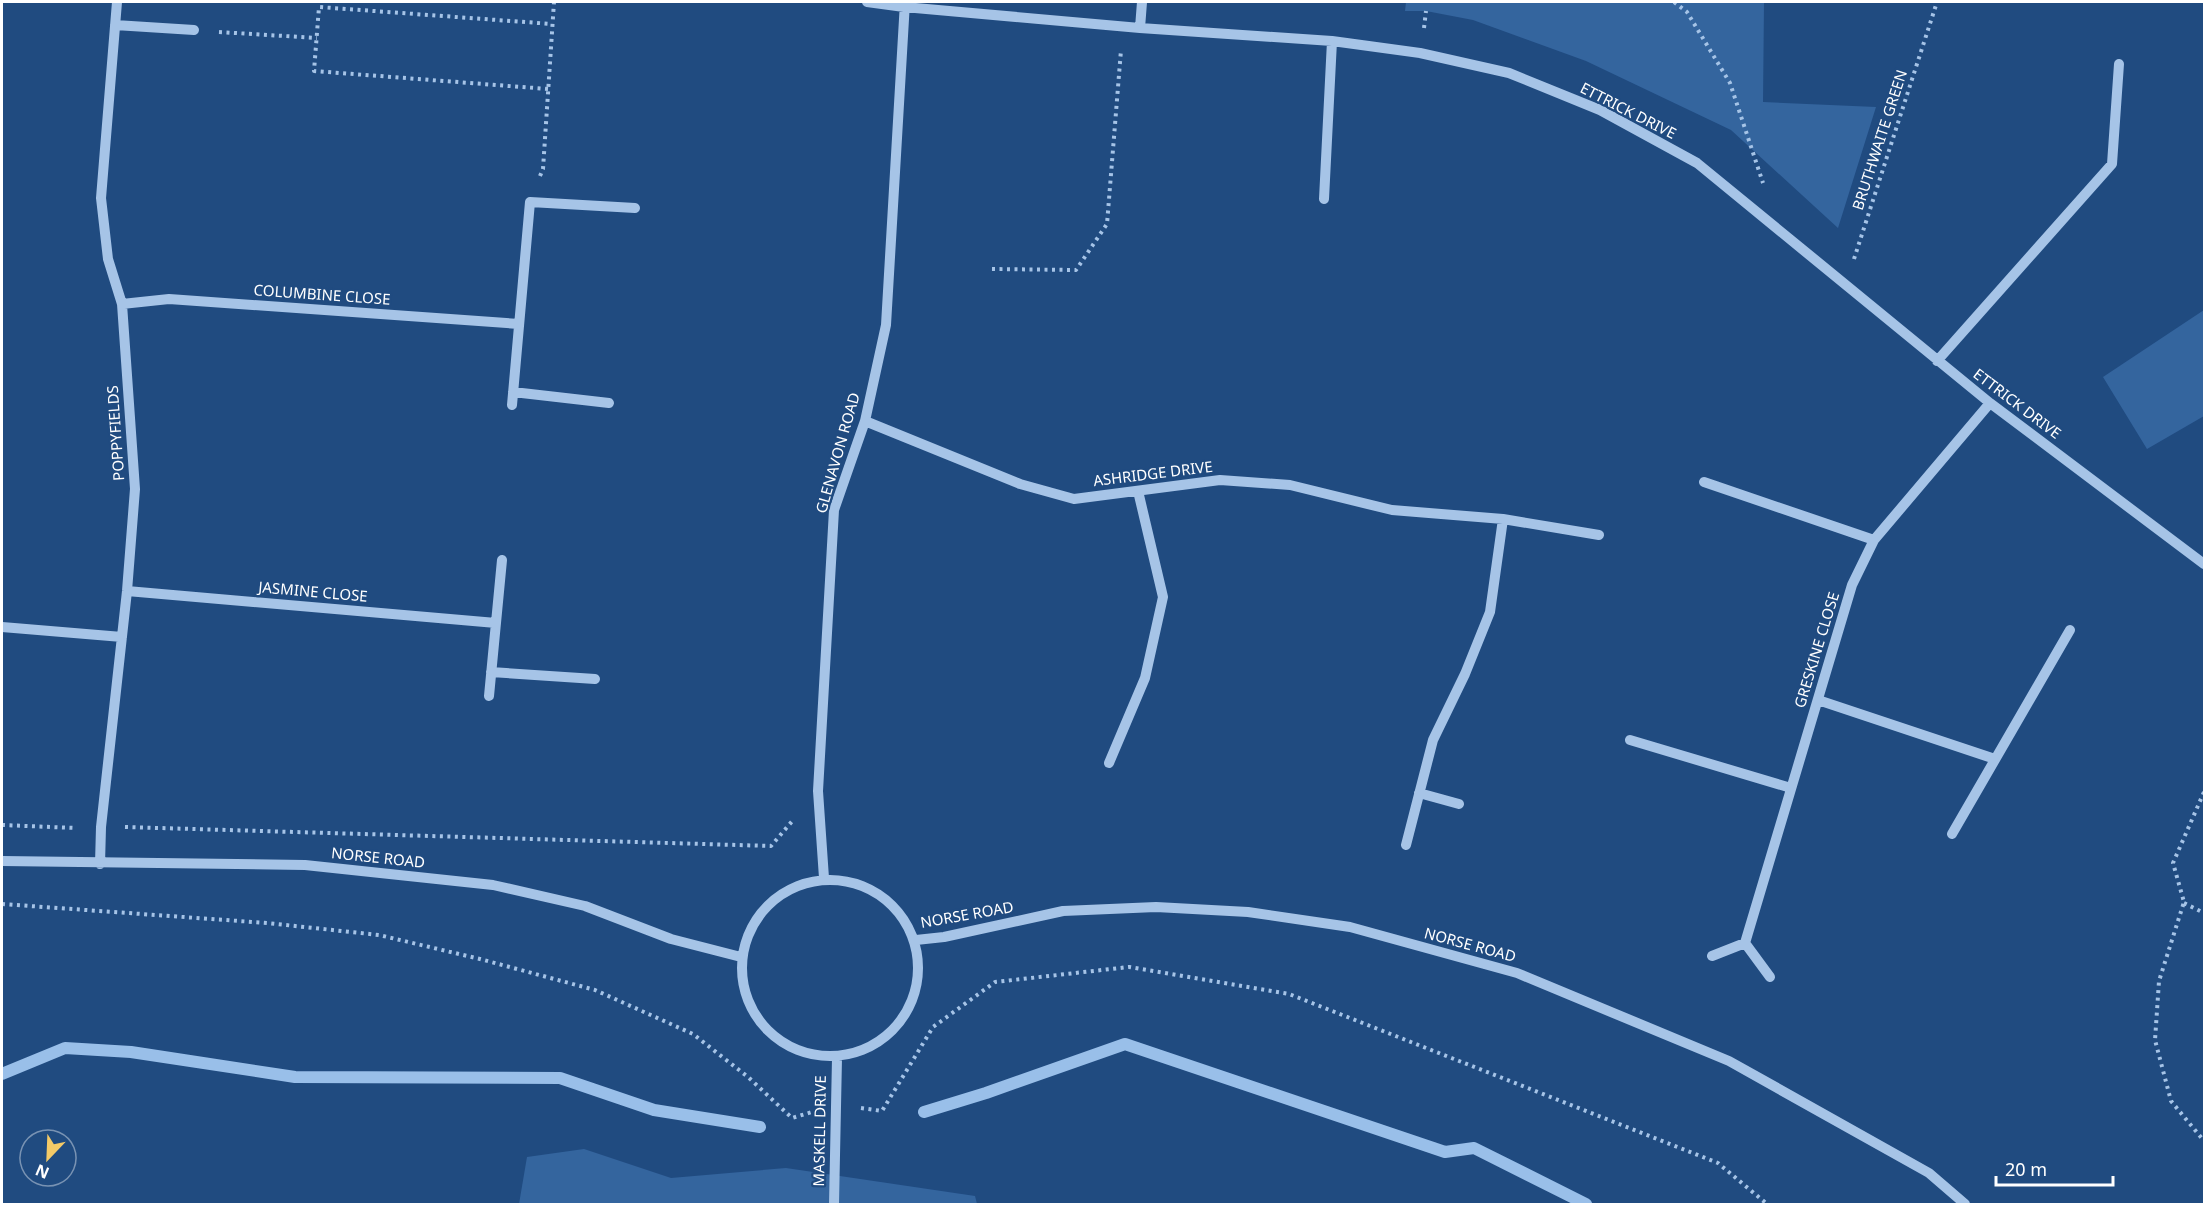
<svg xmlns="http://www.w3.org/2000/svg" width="2206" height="1206" font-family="'Noto Sans',sans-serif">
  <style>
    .green { fill: #34659e }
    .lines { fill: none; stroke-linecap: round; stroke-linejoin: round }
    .stream { stroke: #99bfe9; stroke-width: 12 }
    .path { stroke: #a6c4e7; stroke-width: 4; stroke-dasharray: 3 4.5; stroke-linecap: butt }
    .minor { stroke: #a6c4e7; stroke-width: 10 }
    .labels { text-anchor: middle; stroke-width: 4.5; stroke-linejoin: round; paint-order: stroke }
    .street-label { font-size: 15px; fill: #fff; stroke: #204b80 }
  </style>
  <rect width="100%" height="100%" fill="#204b80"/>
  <path class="green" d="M1406 2H1764L1763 102 1876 107 1838 228 1731 130 1586 61 1473 20 1426 11H1405Z
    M2204 310V416L2147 449 2103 377Z
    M584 1149 671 1178 786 1168 975 1196 977 1204H519L527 1157Z"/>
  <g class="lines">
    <path class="stream" d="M2 1074 65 1048 131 1052 295 1077 560 1078 654 1110 760 1127
      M924 1112 986 1093 1125 1044 1445 1152 1474 1148 1586 1204"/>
    <path class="path" d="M1674 2 1687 12 1730 83 1763 183
      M1424 28 1426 11
      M219 32 317 38
      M548 89 314 71 319 7 552 24
      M540 176 543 169 554 2
      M1854 259 1937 2
      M992 269 1076 270 1107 224 1121 50
      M2204 792 2173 863 2184 902 2159 981 2155 1040 2171 1101 2204 1141
      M2 825 76 828
      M125 827 771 846 794 819
      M2184 903 2204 913
      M2 904 267 923 379 935 480 959 595 990 693 1034 748 1077 792 1118 812 1112
      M861 1108 882 1111 933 1027 995 982 1129 967 1289 994 1718 1163 1767 1204"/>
    <path class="minor" d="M867 2 904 7 1140 28 1332 41 1420 53 1509 73 1600 110 1697 163 1990 403 2204 564
      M115 25 194 30
      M1140 28 1142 2
      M1324 199 1332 41
      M122 304 169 299 519 324
      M1937 361 2112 164 2119 64
      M513 392 609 403
      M512 405 530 202 635 208
      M865 421 1020 484 1074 499 1220 480 1290 485 1392 510 1503 519 1599 535
      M1704 482 1874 540
      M127 591 496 623
      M2 627 122 637
      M491 672 595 679
      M489 696 502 560
      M1818 700 1995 759
      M1630 740 1791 788
      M1109 763 1145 678 1163 597 1138 491
      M1419 793 1459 804
      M1952 834 2070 630
      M1406 845 1433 740 1465 674 1490 612 1503 519
      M2 861 305 865 493 885 585 906 671 939 741 957
      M100 864 101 827 127 591 135 489 122 304 108 259 101 198 117 2
      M824 878 818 791 834 510 865 421 886 325 905 2
      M742 968a88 88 0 1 1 176 0a88 88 0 1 1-176 0Z
      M916 940 944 937 1063 911 1156 907 1248 912 1350 927 1517 973 1729 1061 1929 1173 1965 1204
      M1745 943 1852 585 1874 540 1990 403
      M1712 956 1745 943 1770 977
      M834 1204 837 1058"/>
  </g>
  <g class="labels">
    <g class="street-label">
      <text transform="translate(1628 111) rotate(27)" y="5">ETTRICK DRIVE</text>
      <text transform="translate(1880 140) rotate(-72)" y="5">BRUTHWAITE GREEN</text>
      <text transform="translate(322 295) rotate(4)" y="5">COLUMBINE CLOSE</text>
      <text transform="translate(2017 404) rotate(37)" y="5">ETTRICK DRIVE</text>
      <text transform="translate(116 433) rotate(-94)" y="5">POPPYFIELDS</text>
      <text transform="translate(838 453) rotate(-74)" y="5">GLENAVON ROAD</text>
      <text transform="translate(1153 474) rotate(-7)" y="5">ASHRIDGE DRIVE</text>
      <text transform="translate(313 592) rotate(5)" y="5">JASMINE CLOSE</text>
      <text transform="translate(1817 650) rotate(-73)" y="5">GRESKINE CLOSE</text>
      <text transform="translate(378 858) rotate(6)" y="5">NORSE ROAD</text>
      <text transform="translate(967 915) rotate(-10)" y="5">NORSE ROAD</text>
      <text transform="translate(1470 945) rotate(15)" y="5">NORSE ROAD</text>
      <text transform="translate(820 1131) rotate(-89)" y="5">MASKELL DRIVE</text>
    </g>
  </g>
  <rect width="2206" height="1206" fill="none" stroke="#ffffff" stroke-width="6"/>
  <g transform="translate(48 1158) rotate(203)"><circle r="28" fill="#204b80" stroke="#7993b3" stroke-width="1.5"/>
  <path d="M0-4.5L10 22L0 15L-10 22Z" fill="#f4ca67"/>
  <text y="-9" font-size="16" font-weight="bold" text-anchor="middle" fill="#ffffff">N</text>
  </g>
  <path d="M1996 1176v9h117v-9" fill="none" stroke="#ffffff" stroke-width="3"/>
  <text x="2005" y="1176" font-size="18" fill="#ffffff" stroke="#204b80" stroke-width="4.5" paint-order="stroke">20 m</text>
</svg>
